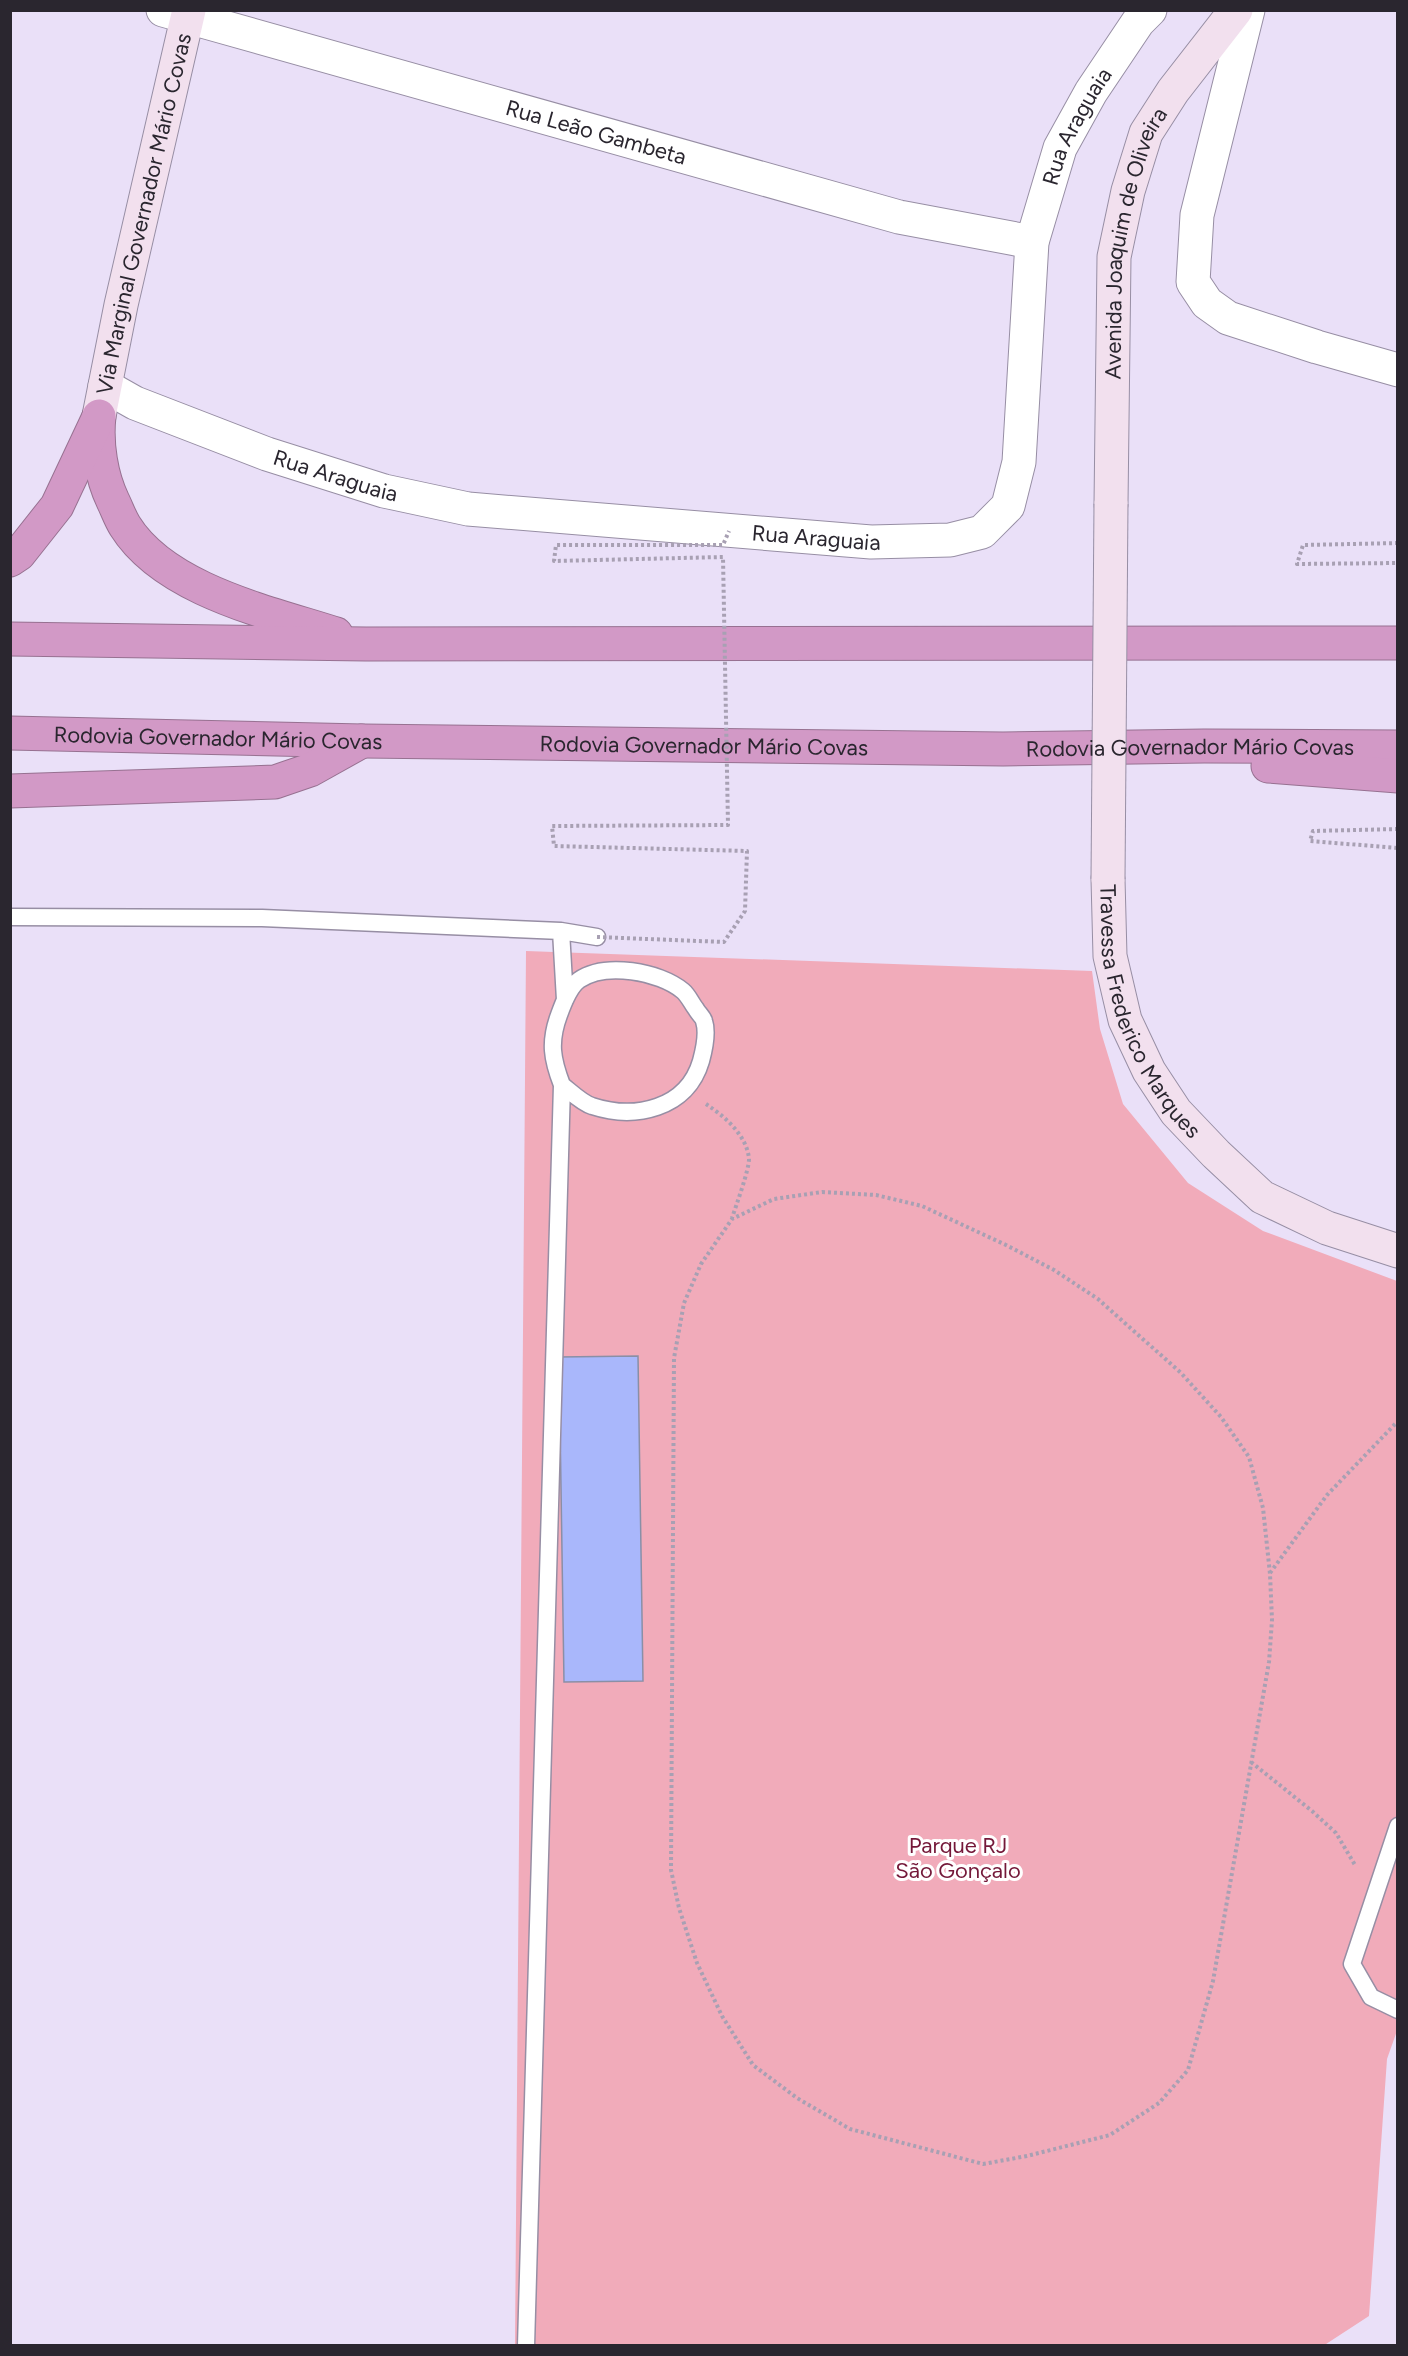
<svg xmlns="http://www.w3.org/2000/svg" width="1408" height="2356" font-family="Figtree,sans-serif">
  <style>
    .green { fill: #f1abba }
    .building { fill: #a9b7fb; stroke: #8a8fa6; stroke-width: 1.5 }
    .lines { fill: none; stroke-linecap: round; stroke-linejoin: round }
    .service-casing { stroke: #978ea4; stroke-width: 19 }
    .minor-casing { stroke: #978ea4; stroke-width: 35 }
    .secondary-casing { stroke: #978ea4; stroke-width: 35 }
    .motorway-casing { stroke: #977191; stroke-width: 35 }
    .path { stroke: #a8a0b3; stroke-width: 4; stroke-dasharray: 3 3; stroke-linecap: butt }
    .service { stroke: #fff; stroke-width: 16 }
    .minor { stroke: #fff; stroke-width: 33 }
    .secondary { stroke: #f2e0ee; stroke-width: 33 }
    .motorway { stroke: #d299c6; stroke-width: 33 }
    .secondary-bridge-casing { stroke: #978ea4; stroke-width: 35; stroke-linecap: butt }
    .path-bridge { stroke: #a8a0b3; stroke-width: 4; stroke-dasharray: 3 3; stroke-linecap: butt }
    .secondary-bridge { stroke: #f2e0ee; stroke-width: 33 }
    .labels { text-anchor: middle; stroke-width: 6; stroke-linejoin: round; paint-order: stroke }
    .street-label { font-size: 22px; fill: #2a262f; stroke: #fff }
    .park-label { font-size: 22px; fill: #741839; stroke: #fff }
  </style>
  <rect width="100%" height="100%" fill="#eae0f8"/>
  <path class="green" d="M526 951 1092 971 1100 1029 1123 1104 1188 1183 1263 1231 1397 1281 1398 2028 1387 2059 1369 2316 1323 2346H515Z"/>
  <path class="building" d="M638 1356 643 1681 564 1682 559 1357Z"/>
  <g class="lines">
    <g class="service-casing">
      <path id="service" d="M10 917 262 918 561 931 597 937
        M561 931 565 1000
        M1398 1826 1352 1964 1371 1997 1398 2010
        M526 2346 562 1085C552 1059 549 1042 559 1015 563 1004 569 987 579 980 605 962 659 971 683 991 688 995 692 1004 696 1009 698 1013 703 1017 704 1021 708 1033 704 1050 701 1061 687 1109 635 1120 592 1106 582 1103 571 1092 562 1085"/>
    </g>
    <g class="minor-casing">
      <g id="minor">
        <path id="s1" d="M163 10 899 217 1032 242"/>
        <path d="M1248 10 1197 215 1193 282 1207 303 1228 318 1317 347 1398 370"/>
        <path id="s2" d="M105 386 135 403 267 454 384 491 468 509 871 542 950 540 982 532 1008 506 1019 462 1032 242 1060 148 1091 92 1138 22 1150 10"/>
      </g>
    </g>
    <g class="secondary-casing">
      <g id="secondary">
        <path id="s3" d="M99 416 121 305 189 10"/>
        <path id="s4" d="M1111 504 1114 257 1128 191 1146 133 1173 91 1236 10"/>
        <path id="s5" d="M1108 879 1110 956 1125 1020 1149 1071 1176 1112 1216 1154 1262 1197 1327 1228 1398 1251"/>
      </g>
    </g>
    <g class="motorway-casing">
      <g id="motorway">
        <path d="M99 416C96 444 101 476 113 501 117 509 120 518 125 526 165 590 268 612 336 634"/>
        <path d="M10 560 19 554 57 506 97 421"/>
        <path d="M10 639 366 644 1398 643"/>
        <path id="s6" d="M10 733 363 741 1003 749 1204 746 1398 747"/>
        <path d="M1268 766 1398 776"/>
        <path d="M10 791 275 782 310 770 362 741"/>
      </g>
    </g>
    <path class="path" d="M1398 543 1303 545 1297 564 1398 563
      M1398 829 1313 831 1310 841 1398 848
      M706 1104C724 1116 747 1135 749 1159 749 1170 736 1206 732 1218
      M822 1192 876 1195 922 1206 1006 1245 1054 1270 1098 1299 1181 1373 1221 1417 1249 1457 1263 1508 1270 1574 1272 1620 1269 1662 1213 1981 1188 2070 1159 2103 1110 2135 1027 2156 983 2164 850 2129 797 2098 753 2065 722 2016 697 1963 679 1908 671 1870 674 1358 684 1303 701 1264 732 1219 774 1199Z
      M1270 1573 1327 1495 1398 1421
      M1251 1762 1312 1811 1336 1833 1355 1865"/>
    <use href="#service" class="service"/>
    <use href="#minor" class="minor"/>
    <use href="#secondary" class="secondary"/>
    <use href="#motorway" class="motorway"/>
    <g class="secondary-bridge-casing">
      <path id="secondary-bridge" d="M1108 879 1111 504"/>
    </g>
    <path class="path-bridge" d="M597 937 724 942 745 911 747 851 554 846 552 826 728 825 723 557 554 561 556 545H723L729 531"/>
    <use href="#secondary-bridge" class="secondary-bridge"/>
  </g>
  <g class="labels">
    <g class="street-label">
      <text dy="8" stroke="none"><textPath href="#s2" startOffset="1328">Rua Araguaia</textPath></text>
      <text dy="8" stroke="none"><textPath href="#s1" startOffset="450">Rua Leão Gambeta</textPath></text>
      <text dy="8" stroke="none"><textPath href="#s3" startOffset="207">Via Marginal Governador Mário Covas</textPath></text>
      <text dy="8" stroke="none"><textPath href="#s4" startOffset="264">Avenida Joaquim de Oliveira</textPath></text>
      <text dy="8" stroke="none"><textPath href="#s2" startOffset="248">Rua Araguaia</textPath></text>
      <text dy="8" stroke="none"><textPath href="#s2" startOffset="734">Rua Araguaia</textPath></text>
      <text dy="8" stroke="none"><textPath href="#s6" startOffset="208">Rodovia Governador Mário Covas</textPath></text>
      <text dy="8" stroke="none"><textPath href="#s6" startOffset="694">Rodovia Governador Mário Covas</textPath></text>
      <text dy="8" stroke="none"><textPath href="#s6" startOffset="1180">Rodovia Governador Mário Covas</textPath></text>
      <text dy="8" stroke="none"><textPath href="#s5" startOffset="142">Travessa Frederico Marques</textPath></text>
    </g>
    <g class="park-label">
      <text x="958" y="1853">Parque RJ<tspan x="958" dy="25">São Gonçalo</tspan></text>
    </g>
  </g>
  <rect width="1408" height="2356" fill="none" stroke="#2a262f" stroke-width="24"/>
</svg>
